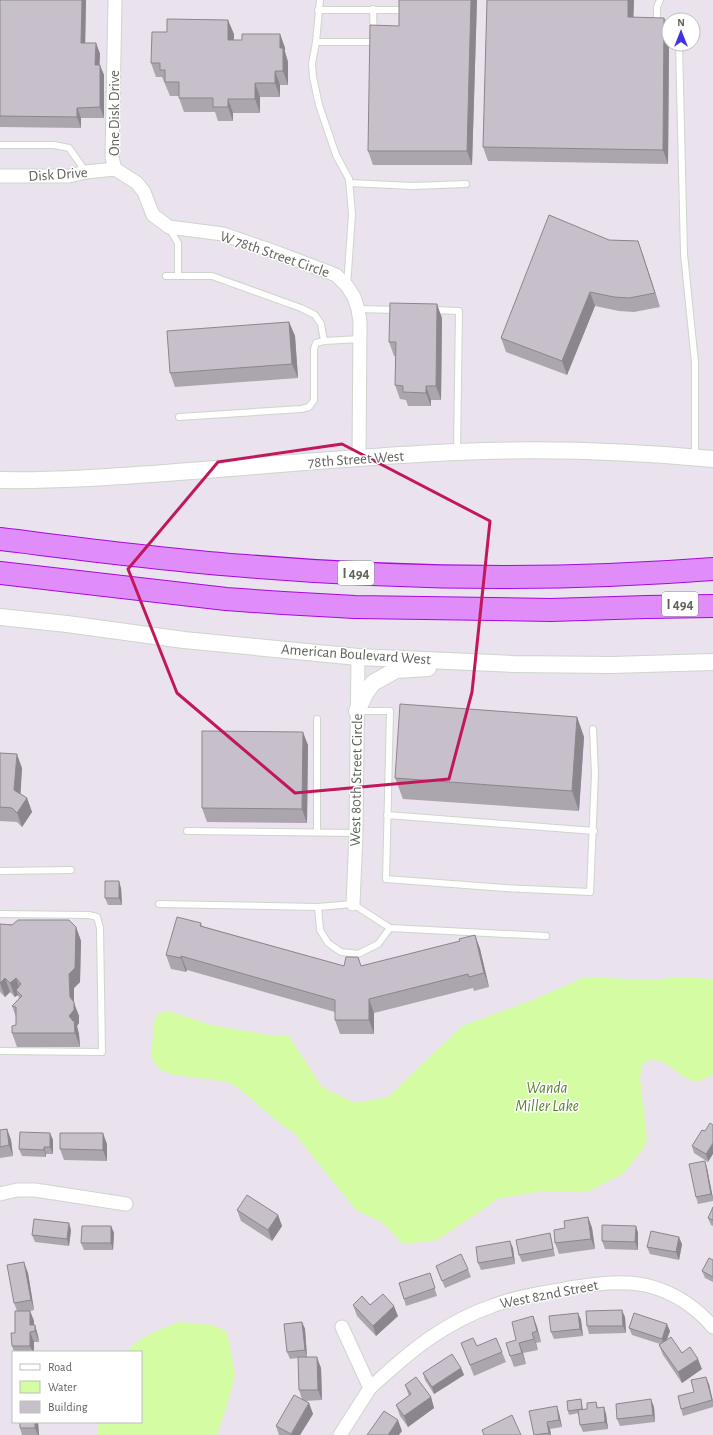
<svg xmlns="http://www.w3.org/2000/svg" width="713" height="1435" font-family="'Alegreya Sans',sans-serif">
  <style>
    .water { fill: #d3fca3 }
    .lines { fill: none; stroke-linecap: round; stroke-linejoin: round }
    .service-casing { stroke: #cfd4cd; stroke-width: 8 }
    .minor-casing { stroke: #cfd4cd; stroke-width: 15 }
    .tertiary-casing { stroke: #cfd4cd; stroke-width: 18 }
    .motorway-casing { stroke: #a608e6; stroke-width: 24 }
    .service { stroke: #fff; stroke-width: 6 }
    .minor { stroke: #fff; stroke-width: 13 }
    .tertiary { stroke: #fff; stroke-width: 16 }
    .motorway { stroke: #e08df9; stroke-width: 22 }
    .wall { fill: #aba5ae }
    .shaded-wall { fill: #8b868d }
    .building { fill: #c7c0ca; stroke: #8b868d }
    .marked { fill: none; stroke: #c2185b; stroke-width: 3; stroke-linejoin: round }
    .labels { text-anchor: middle; stroke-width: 3; stroke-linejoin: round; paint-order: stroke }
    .shield { fill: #fff; stroke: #8e918c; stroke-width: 1 }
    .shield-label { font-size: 14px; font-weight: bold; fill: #5e625a }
    .street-label { font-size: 15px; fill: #5e625a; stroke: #fff }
    .water-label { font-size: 16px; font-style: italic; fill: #588133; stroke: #fff }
  </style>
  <rect width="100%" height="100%" fill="#eae2ed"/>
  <path class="water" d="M585 977 651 980 679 977 713 979V1074C709 1076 704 1080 699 1081 678 1083 667 1050 643 1063L640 1077 647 1138 644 1148 623 1174 589 1191 537 1192 500 1198 440 1238 432 1241 403 1244 383 1223 356 1210 294 1133 283 1126 237 1087 228 1082 175 1075 160 1070 151 1057 154 1023 158 1014 168 1011 211 1025 276 1036H289L322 1087 355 1103 388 1097 462 1026 530 1001Z
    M179 1322 213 1325 227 1332 235 1374 230 1395 217 1435H97L99 1422H141V1352H127C140 1335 160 1330 179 1322Z"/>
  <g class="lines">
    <g class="service-casing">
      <path id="service" d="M320 0 316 42 312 64 313 77 319 105 336 155 349 179 352 214 347 286
        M318 10H398
        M654 23H657V7L660 0
        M658 23H669
        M316 42H374L373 9
        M679 44 684 254 695 363V457
        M0 145H54L69 148 86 172
        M349 183 413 186 466 184
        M169 228 178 243V276
        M166 276H212L301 308 315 315 321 324 324 341
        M358 309 398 310
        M433 310 459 311 457 452
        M179 417 301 409 309 407 314 400V349L316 343 324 341 360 339
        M359 711H390L386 879 505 888 590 892 595 774 593 729
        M387 815 594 831
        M187 831 356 833
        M317 832V719
        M0 871 71 870
        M159 904 318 907 353 904 390 928
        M318 907 320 930 328 943 341 952 358 954 378 944 390 928 546 936
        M0 914 89 915 97 917 100 928 102 1052 0 1051"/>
    </g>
    <g class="minor-casing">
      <path id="minor" d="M115 0 112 158 115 169 137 183 144 192 153 215 169 227 223 234 278 253 336 275 347 286 354 297 358 309 360 322 359 458
        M0 176H69L86 172 115 169
        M353 904 356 833 358 657
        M0 1194 17 1190H35L126 1204
        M342 1327 370 1388C390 1370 410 1351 433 1336 451 1324 472 1313 492 1306 517 1296 544 1293 569 1288 594 1284 620 1280 645 1285 671 1291 695 1306 713 1327
        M340 1435 370 1388"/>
    </g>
    <g class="tertiary-casing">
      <path id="tertiary" d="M0 480C55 481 110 477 165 473 263 466 361 456 458 452 544 448 628 451 713 459
        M0 617 67 624 184 640 358 657 513 664 611 665 713 662
        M357 711 366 692 373 683 380 679 396 670 428 668"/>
    </g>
    <g class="motorway-casing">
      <path id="motorway" d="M0 539C82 549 164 560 246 566 401 579 558 581 713 569
        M0 573 226 599 283 603 355 607 551 610 647 607 713 606"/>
    </g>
    <use href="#service" class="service"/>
    <use href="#minor" class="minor"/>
    <use href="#tertiary" class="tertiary"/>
    <use href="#motorway" class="motorway"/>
  </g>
  <path class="wall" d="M0 0H86L85 43H96L100 54 99 65 104 75V118H81V128L0 127Z
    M477 0 472 165H373L368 151 399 26Z
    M487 0H634L633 17 669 44 668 164 488 161 483 147Z
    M234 34V40H242L280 34 285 48V52L288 62V85H280V97H260V113H233V121H218L215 112H184L179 98V96H170L162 77H156L151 63Z
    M609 240 638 241 660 307 634 312 619 311 595 306 567 375 506 352 501 338Z
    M442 318 441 400H431V406H408L406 400 400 399 395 385V356H394L389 342Z
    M289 322 295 336 298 378 175 387 170 373Z
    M577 717 584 737 579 811 403 799 395 778Z
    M308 745 307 823 207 822 202 808Z
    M0 753 22 768 20 794 27 798 32 812 22 827 17 822 0 821Z
    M121 888 122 905H108L105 898Z
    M201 923 202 926 344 966H361L460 941 475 935 480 949 489 987 474 991 473 988 374 1013V1034H340L335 1020V1012L187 970 186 972 171 969 166 955Z
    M0 924 76 927 81 941 80 982 74 988V1003L79 1016V1023L77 1026 79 1034 80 1047H17L12 1033 16 1025V1017L12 1006 19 998 18 995 15 997 10 992 5 997 0 992Z
    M7 1129 11 1140 13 1156 0 1158V1130Z
    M702 1130 708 1162 694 1153 692 1146Z
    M50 1133 53 1140V1154H46V1157L22 1156 19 1149Z
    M107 1144V1161L64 1160 60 1149Z
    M707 1168 713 1198V1201L698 1204 696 1197Z
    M713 1207V1226L711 1225 708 1218Z
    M237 1210 278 1215 282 1226 272 1241 241 1221Z
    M588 1217 592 1228 595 1249 559 1254 555 1243 565 1228Z
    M111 1226 114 1233 113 1250H84L81 1243Z
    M636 1226 638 1233V1250L605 1249 602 1241Z
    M71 1230 69 1246 35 1242 32 1235Z
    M550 1233 552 1241 555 1256 522 1262 519 1255Z
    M682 1244 679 1260 650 1254 647 1247Z
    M513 1248 515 1264 481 1270 478 1263Z
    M713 1260V1282L705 1278 702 1271Z
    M436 1266 468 1269 471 1277 445 1288Z
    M28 1273 34 1310 30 1311 34 1321V1325H35L38 1336 39 1342H34V1352H14L12 1346 15 1333 17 1311 14 1303Z
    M430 1273 437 1296 406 1306 399 1283Z
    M353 1305H370L398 1316 376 1336 357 1316Z
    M578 1313 581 1320 583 1336 554 1339 551 1332Z
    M533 1316 537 1327 541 1342 536 1343 538 1350 523 1353 526 1364 514 1367 510 1356 516 1340Z
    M625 1317 626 1333 589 1334 587 1326Z
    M302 1322 305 1329 307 1357 321 1368 322 1400 305 1401 309 1403 313 1414 300 1435H279L276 1426 302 1399 299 1390 298 1358 290 1359 287 1352Z
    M629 1328 670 1331 667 1340 702 1369 682 1383 663 1355 659 1345 660 1344 632 1335Z
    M461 1343 502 1352 506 1362 474 1376Z
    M461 1368 464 1375 434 1394 425 1380 423 1373Z
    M709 1384 713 1401V1407L683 1416 681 1409 694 1392Z
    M405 1385 431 1397 434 1408 408 1427 400 1416 396 1405 409 1396Z
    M581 1399 582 1403 583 1410 587 1409 596 1402 598 1408 604 1407 606 1414 608 1429 583 1432 580 1425 579 1413 569 1415 568 1411Z
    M654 1407 655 1422 620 1426 617 1419Z
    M529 1411 559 1413 562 1427 550 1429 551 1435H534Z
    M20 1422H45H38L39 1435H22L20 1428Z"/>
  <path class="shaded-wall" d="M82 0H86L85 53 81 43Z
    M471 0H477L472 165 467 151Z
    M628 0H634L633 31 628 17Z
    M664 18 669 30V44L668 164 663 150Z
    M228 20 234 34 233 54 228 40Z
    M280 34 285 48V52L288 62V85L283 71 280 48Z
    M96 43 100 54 99 76 95 65Z
    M100 65 104 75V118L100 107Z
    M275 71 280 85V97L275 83Z
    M255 83 260 97V113L255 99Z
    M228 99 233 113V121L228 107Z
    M77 108 81 118V128L77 117Z
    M638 241 643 255 660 307 655 293Z
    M590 292 595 306 567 375 562 361Z
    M437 304 442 318 441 400 436 386Z
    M289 322 295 336 298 378 292 364Z
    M426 386 431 400V406L426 393Z
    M577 717 584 737 579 811 572 791Z
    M303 732 308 745 307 823 302 809Z
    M17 754 22 768 20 804 14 790Z
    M27 798 32 812 22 827 17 813Z
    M119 881 121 888 122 905 119 898Z
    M76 927 81 941 80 982 74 988V1003L79 1016V1023L77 1026 79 1034 80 1047 69 1016 70 997 69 974Z
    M475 935 480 949 489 987 484 973Z
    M181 956 187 970 186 972 181 958Z
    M5 978 10 992 5 997 0 983Z
    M16 978 21 992 16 990 18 995 15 997 10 983Z
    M369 999 374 1013V1034L369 1020Z
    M7 1129 11 1140 13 1156 9 1145Z
    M50 1133 53 1140V1154L50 1147Z
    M103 1133 107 1144V1161L103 1150Z
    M713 1143V1154L708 1162 706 1154Z
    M44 1147 46 1154V1157L44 1150Z
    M705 1161 707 1168 713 1199 711 1194Z
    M278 1215 282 1226 272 1241 268 1230Z
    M588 1217 592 1228 595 1249 591 1239Z
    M69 1223 71 1230 69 1246 67 1239Z
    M111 1226 114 1233 113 1250 111 1243Z
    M636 1226 638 1233V1250L635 1242Z
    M679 1237 682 1244 679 1260 676 1252Z
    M510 1241 513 1248 515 1264 513 1257Z
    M24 1262 28 1273 34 1310 31 1300Z
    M394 1306 398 1316 376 1336 373 1326Z
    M622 1310 625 1317 626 1333 623 1326Z
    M30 1311 34 1321V1331L30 1325Z
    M578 1313 581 1320 583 1336 580 1329Z
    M533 1316 537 1327 541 1342 537 1331Z
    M302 1322 305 1329 307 1357 305 1350Z
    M667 1324 670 1331 664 1346 662 1339Z
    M35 1325 38 1336 39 1342 35 1331Z
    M30 1332 34 1342V1352H33L30 1346Z
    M532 1333 536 1343 538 1350 534 1339Z
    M519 1343 523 1353 526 1364 522 1353Z
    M317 1357 321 1368 322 1400 318 1390Z
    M698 1359 702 1369 682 1383 678 1372Z
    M461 1368 464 1375 434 1394 432 1387Z
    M706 1377 709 1384 713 1403 712 1400Z
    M431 1397 434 1408 408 1427 404 1416Z
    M651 1399 654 1407 655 1422 653 1415Z
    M309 1403 313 1414 300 1435H291Z
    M557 1406 559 1413 562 1427 559 1420Z
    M604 1407 606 1414 608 1429 605 1422Z
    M398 1420 402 1431 399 1435H388Z
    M35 1422H38L39 1435H38L35 1428Z
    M547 1422 550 1429 551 1435H550L549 1433Z"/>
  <path class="building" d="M0 0H82L81 43H96L95 65H100V107L77 108V117L0 116Z
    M399 0H471L467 151H368L370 25 399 26Z
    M487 0H628V17L664 18 663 150 483 147Z
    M167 19 228 20V40H242V34H280V48H283V71H275V83H255V99H228V107H213V98H179V82H165V70H160V63H151L152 32H167Z
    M549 215 609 240 638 241 655 293 629 298 614 297 590 292 562 361 501 338Z
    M390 303 437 304 436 386H426V393L403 392V386L395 385 396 342H389Z
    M289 322 292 364 170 373 167 331Z
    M400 704 577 717 572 791 395 778Z
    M202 731 303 732 302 809 202 808Z
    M0 753 17 754 14 790 27 798 17 813 12 808 0 807Z
    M105 881H119V898H105Z
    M177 917 201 923 200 926 344 966 346 957H358L361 966 460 941 459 939 475 935 484 973 469 977 468 974 369 999V1020H335V1000L181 956V958L166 955Z
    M18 920H69L76 927 75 968 69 974 70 997 74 1002V1010L69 1016 73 1021 74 1020 75 1033H12V1026L16 1025V1007L12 1006 22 996 16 990 21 984 16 978 10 983 5 978 0 983V924L12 925Z
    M710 1123 713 1125V1143L706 1154 692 1146 702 1130 705 1131Z
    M7 1129 9 1145 0 1147V1130Z
    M20 1132 50 1133V1147H44V1150L19 1149Z
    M60 1133H103V1150L60 1149Z
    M705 1161 711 1194 696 1197 689 1164Z
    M247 1195 278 1215 268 1230 237 1210Z
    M713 1207V1220L708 1218Z
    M588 1217 591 1239 555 1243 554 1230 565 1228 564 1221Z
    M34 1219 69 1223 67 1239 32 1235Z
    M602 1225 636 1226 635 1242 602 1241Z
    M82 1226H111V1243H81Z
    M651 1231 679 1237 676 1252 647 1247Z
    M550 1233 553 1249 519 1255 516 1240Z
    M510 1241 513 1257 478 1263 476 1247Z
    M461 1254 468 1269 442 1281 436 1266Z
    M709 1258 713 1260V1277L702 1271Z
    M24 1262 31 1300 14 1303 7 1265Z
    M430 1273 435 1288 404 1299 399 1283Z
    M383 1294 394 1306 373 1326 353 1305 362 1296 370 1305Z
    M622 1310 623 1326H587L586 1311Z
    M15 1311H30V1325H35V1331L30 1332V1346H12L11 1333H15Z
    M578 1313 580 1329 551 1332 549 1316Z
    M634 1313 667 1324 662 1339 629 1328Z
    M533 1316 537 1331 532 1333 534 1339 519 1343 522 1353 510 1356 506 1343 516 1340 512 1322Z
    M302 1322 305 1350 287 1352 284 1324Z
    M671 1337 682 1353 690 1347 698 1359 678 1372 659 1345Z
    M473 1338 477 1346 496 1338 502 1352 470 1365 461 1343Z
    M452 1354 461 1368 432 1387 423 1373Z
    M298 1357H317L318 1390H299Z
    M416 1377 431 1397 404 1416 396 1405 411 1394 405 1385Z
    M706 1377 712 1400 681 1409 678 1396 694 1392 691 1380Z
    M294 1395 309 1403 291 1434 276 1426Z
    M581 1399 582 1409 568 1411 567 1401Z
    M651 1399 653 1415 617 1419 616 1404Z
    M596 1402 597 1408 604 1407 605 1422 580 1425 578 1410 587 1409V1403Z
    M557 1406 559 1420 547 1422 549 1433 534 1435 529 1411Z
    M384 1411 398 1420 388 1435H367Z
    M512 1415 521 1435H484L482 1430Z
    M20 1422H35V1428H20Z"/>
  <path class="marked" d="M342 444 490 521 472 692 449 779 295 793 177 693 128 569 218 462Z"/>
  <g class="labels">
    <g class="shield">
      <rect x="338" y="561" width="36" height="24" rx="3"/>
      <rect x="662" y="592" width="36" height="24" rx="3"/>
    </g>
    <g class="shield-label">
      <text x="356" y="578">I 494</text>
      <text x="680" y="609">I 494</text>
    </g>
    <g class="street-label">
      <text transform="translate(114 113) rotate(-90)" y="5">One Disk Drive</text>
      <text transform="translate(58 174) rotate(-4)" y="5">Disk Drive</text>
      <text transform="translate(275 254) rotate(19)" y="5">W 78th Street Circle</text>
      <text transform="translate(356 459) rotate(-4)" y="5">78th Street West</text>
      <text transform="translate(356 654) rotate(4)" y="5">American Boulevard West</text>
      <text transform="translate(356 780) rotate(-89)" y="5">West 80th Street Circle</text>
      <text transform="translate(549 1294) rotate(-11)" y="5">West 82nd Street</text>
    </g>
    <g class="water-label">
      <text x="547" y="1093">Wanda<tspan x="547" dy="18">Miller Lake</tspan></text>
    </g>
  </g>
  <rect x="12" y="1351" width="130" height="72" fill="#ffffff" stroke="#bfc0bd"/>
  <rect x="20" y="1364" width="20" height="6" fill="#ffffff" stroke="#bfc0bd"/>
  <text x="48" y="1371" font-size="12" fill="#5e625a">Road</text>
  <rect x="20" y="1381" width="20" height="12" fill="#d3fca3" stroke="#bfc0bd"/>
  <text x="48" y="1391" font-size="12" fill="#5e625a">Water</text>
  <rect x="20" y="1401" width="20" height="12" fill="#c7c0ca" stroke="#bfc0bd"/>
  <text x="48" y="1411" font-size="12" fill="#5e625a">Building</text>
  <g transform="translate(681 32)"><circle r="19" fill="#ffffff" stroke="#bfc0bd"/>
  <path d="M0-3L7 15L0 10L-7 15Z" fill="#4432e2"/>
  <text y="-6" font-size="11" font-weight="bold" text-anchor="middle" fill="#5e625a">N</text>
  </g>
</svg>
